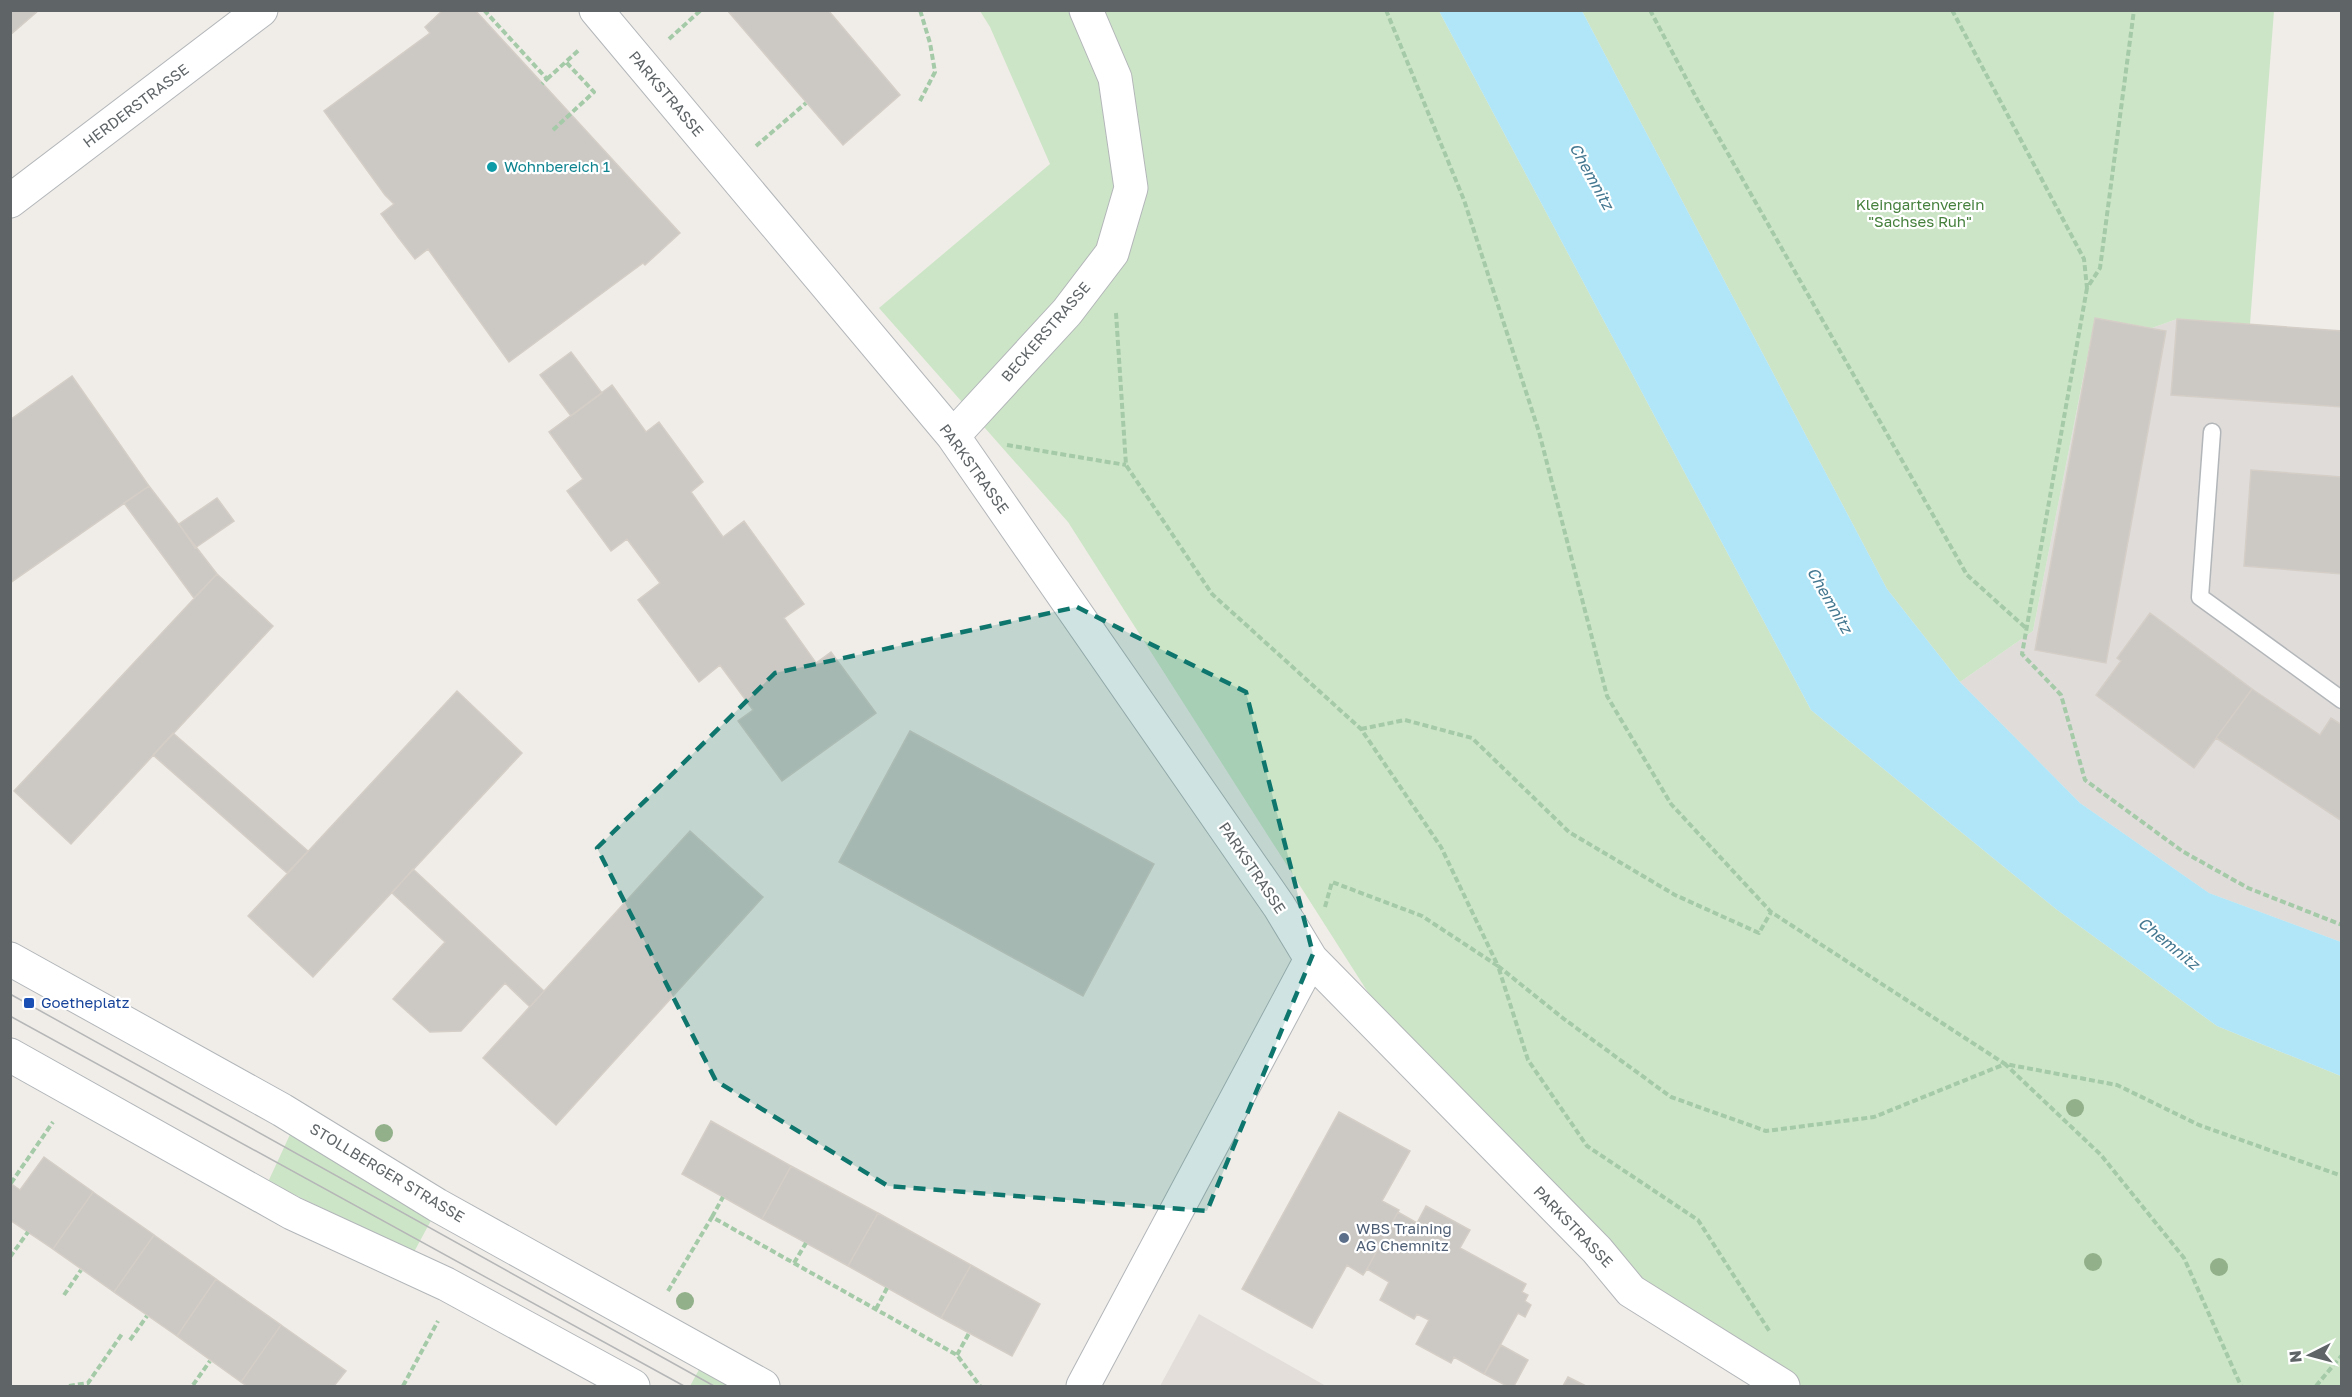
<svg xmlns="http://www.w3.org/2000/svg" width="2352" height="1397" font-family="'Golos Text',sans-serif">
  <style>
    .industrial { fill: #dfdcda }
    .education { fill: #e3ded9 }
    .green { fill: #cde5c7 }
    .water { fill: #b0e6f7 }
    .building { fill: #ccc8c4; stroke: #d4cec7; stroke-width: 1.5 }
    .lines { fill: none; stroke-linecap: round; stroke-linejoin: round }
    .lane-casing { stroke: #b3b6b9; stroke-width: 19 }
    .street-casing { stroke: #b3b6b9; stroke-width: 35 }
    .secondary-casing { stroke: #b2b6b9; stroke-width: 35 }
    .path { stroke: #a4caa8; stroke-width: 4; stroke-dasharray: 6 3; stroke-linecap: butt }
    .lane { stroke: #fff; stroke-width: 16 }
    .street { stroke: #fff; stroke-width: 33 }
    .secondary { stroke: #fff; stroke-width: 33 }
    .tram { stroke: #b5b6b7; stroke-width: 1.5 }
    .tree { fill: #92b18a }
    .marked { fill: #0f766e; fill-opacity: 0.2; stroke: #0f766e; stroke-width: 4.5; stroke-dasharray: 12 8; stroke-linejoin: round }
    .culture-dot { fill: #0f9aa8; stroke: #fff; stroke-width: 2 }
    .transit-dot { fill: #1a4fb4; stroke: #fff; stroke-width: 2 }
    .service-dot { fill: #5c6f8a; stroke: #fff; stroke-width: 2 }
    .labels { text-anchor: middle; stroke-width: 4.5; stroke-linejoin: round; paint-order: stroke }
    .street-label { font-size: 15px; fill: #5f6467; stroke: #fff }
    .culture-label { font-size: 15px; fill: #0d838f; stroke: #fff; text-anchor: start }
    .park-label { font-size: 15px; fill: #46803d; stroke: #fff }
    .transit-label { font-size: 15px; fill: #164399; stroke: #fff; text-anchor: start }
    .service-label { font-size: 15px; fill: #4e5e75; stroke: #fff; text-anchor: start }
    .water-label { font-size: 16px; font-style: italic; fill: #437790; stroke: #fff }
  </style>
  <rect width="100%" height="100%" fill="#f0ede8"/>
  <path class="industrial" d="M2095 318 2152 328 2177 319 2341 331V942L2209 893 2080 803 1960 682 2033 631Z"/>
  <path class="education" d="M1199 1314 1326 1386H1160Z"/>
  <path class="green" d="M980 11H1439L1811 710 2056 909 2217 1026 2341 1076V1386H1791L1665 1329 1450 1121 1068 522 879 308 1050 164 990 27Z
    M1582 11H2274L2250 324 2177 319 2152 328 2095 318 2033 631 1960 682 1887 589Z
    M293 1128 434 1215 414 1252 268 1182Z
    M702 1364 742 1386H690Z"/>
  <path class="water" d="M1439 11H1582L1887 589 1960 682 2080 803 2209 893 2341 942V1076L2217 1026 2056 909 1811 710Z"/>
  <path class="building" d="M10 10H39L10 35Z
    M443 10H475L680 233 645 265 643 263 509 362 428 249 415 259 398 237 381 214 394 204 385 195 324 111 430 33 425 27Z
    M727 10H828L900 95 843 145Z
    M2095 318 2166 331 2106 663 2035 650Z
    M2177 319 2342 331V407L2171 395Z
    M571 352 602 393 571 416 540 375Z
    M72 376 149 486 10 583V420Z
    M612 385 646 432 659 422 703 482 691 492 723 537 744 521 804 604 784 618 816 663 831 652 876 713 782 781 738 721 753 710 720 665 699 682 638 600 660 583 627 539 611 551 567 491 583 479 549 432Z
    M2251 470 2342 477V574L2244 566Z
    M149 486 217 574 194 598 124 503Z
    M217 498 234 521 195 548 179 524Z
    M217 574 273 626 71 844 14 791Z
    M2150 613 2252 689 2194 768 2096 695 2121 661 2117 658Z
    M2252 689 2320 735 2331 718 2342 725V821L2216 738Z
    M457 691 522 753 313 977 248 916Z
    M910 731 1154 864 1083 996 839 862Z
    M173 733 308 851 287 873 153 755Z
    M690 831 763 897 556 1125 483 1058Z
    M413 869 544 991 530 1007 505 983 461 1031 430 1032 393 999 445 942 392 893Z
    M1339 1112 1410 1151 1382 1201 1399 1210 1367 1269 1363 1275 1347 1265 1312 1328 1242 1289Z
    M711 1121 791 1166 762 1219 682 1174Z
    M44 1157 93 1192 53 1249 10 1220V1183L20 1190Z
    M791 1166 878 1213 848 1266 762 1219Z
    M93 1192 154 1235 114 1292 53 1249Z
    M1426 1206 1470 1230 1460 1248 1526 1284 1522 1292 1528 1295 1525 1301 1531 1305 1525 1317 1518 1313 1484 1374 1454 1357 1451 1363 1416 1344 1429 1320 1417 1314 1414 1319 1380 1300 1389 1282 1367 1269 1398 1212 1417 1223Z
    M878 1213 971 1265 941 1318 848 1266Z
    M154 1235 216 1279 177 1336 114 1292Z
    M971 1265 1040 1304 1012 1356 941 1318Z
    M216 1279 281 1325 241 1382 177 1336Z
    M281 1325 346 1371 334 1386H247L241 1382Z
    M1501 1345 1528 1360 1514 1386H1507L1484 1374Z
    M1568 1377 1586 1386H1563Z"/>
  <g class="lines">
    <g class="lane-casing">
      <path id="lane" d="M2212 432 2200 597 2342 700"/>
    </g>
    <g class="street-casing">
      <path id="street" d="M596 10 953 436 1279 906 1311 959 1597 1250 1631 1291 1783 1386
        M10 201 261 10
        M953 436 1067 312 1112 253 1131 188 1115 78 1086 10
        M1083 1386 1311 959"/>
    </g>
    <g class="secondary-casing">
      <path id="secondary" d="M10 959 282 1110 437 1205 763 1386
        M10 1055 292 1213 446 1284 633 1386"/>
    </g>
    <path class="path" d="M484 10 547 79 542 84
      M1386 10 1464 200 1539 432 1607 696 1671 804 1771 912 2005 1064 2117 1085 2199 1125 2342 1176
      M1650 10 1697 99 1967 575 2026 628
      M1952 10 2084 259 2087 288 2100 268 2134 10
      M669 39 701 10
      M547 79 580 49
      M920 101 935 72 930 43 920 10
      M553 130 594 92 566 62
      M756 146 806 103
      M2087 288 2022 654 2061 695 2085 780 2182 851 2248 888 2342 925
      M1116 313 1126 465 1212 594 1361 729 1441 847 1498 966 1564 1019 1671 1097 1766 1131 1874 1117 2005 1064 2101 1155 2184 1258 2241 1386
      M1007 445 1126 465
      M1361 729 1405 720 1472 738 1569 832 1675 895 1759 933 1771 912
      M1325 907 1332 882 1422 916 1498 966 1528 1060 1587 1146 1698 1220 1770 1332
      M11 1183 53 1122
      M712 1217 723 1197
      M10 1257 28 1232
      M794 1263 806 1243
      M668 1291 712 1217 957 1355 980 1386
      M64 1295 81 1270
      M876 1309 887 1288
      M130 1340 147 1316
      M957 1355 969 1333
      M193 1385 210 1361
      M69 1386 88 1383 122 1334
      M403 1386 438 1321
      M2316 1386 2342 1355"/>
    <use href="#lane" class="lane"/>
    <use href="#street" class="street"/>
    <use href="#secondary" class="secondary"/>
    <path class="tram" d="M10 994 714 1386
      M10 1016 684 1386"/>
  </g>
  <g class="tree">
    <circle cx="2075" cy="1108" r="9"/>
    <circle cx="384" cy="1133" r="9"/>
    <circle cx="2093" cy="1262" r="9"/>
    <circle cx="2219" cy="1267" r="9"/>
    <circle cx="685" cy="1301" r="9"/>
  </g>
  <path class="marked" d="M1077 607 1246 692 1313 954 1207 1211 888 1186 716 1081 597 848 775 673Z"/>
  <circle class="culture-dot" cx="492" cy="167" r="6"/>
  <rect class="transit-dot" x="23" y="997" width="12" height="12" rx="3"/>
  <circle class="service-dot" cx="1344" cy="1238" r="6"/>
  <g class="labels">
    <g class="street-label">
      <text transform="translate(666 94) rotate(50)" y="5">PARKSTRASSE</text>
      <text transform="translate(136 106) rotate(-37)" y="5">HERDERSTRASSE</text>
      <text transform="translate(1046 332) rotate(-49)" y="5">BECKERSTRASSE</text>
      <text transform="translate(974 469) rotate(54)" y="5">PARKSTRASSE</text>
      <text transform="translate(1252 868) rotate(56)" y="5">PARKSTRASSE</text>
      <text transform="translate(387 1173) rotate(31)" y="5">STOLLBERGER STRASSE</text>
      <text transform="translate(1573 1227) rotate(46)" y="5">PARKSTRASSE</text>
    </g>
    <g class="culture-label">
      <text x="504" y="172">Wohnbereich 1</text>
    </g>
    <g class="park-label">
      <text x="1920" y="210">Kleingartenverein<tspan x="1920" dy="17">"Sachses Ruh"</tspan></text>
    </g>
    <g class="transit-label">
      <text x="41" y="1008">Goetheplatz</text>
    </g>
    <g class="service-label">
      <text x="1356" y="1234">WBS Training<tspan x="1356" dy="17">AG Chemnitz</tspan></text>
    </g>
    <g class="water-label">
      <text transform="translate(1592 176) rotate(61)" y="6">Chemnitz</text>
      <text transform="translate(1830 600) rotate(60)" y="6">Chemnitz</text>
      <text transform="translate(2169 943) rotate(39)" y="6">Chemnitz</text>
    </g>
  </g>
  <rect width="2352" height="1397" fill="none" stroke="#5f6467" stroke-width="24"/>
  <g transform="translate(2310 1355) rotate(264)" stroke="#ffffff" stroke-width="4.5" paint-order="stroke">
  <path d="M0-4.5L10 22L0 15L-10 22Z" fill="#5f6467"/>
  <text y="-9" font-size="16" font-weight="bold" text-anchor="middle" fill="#5f6467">N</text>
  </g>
</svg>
